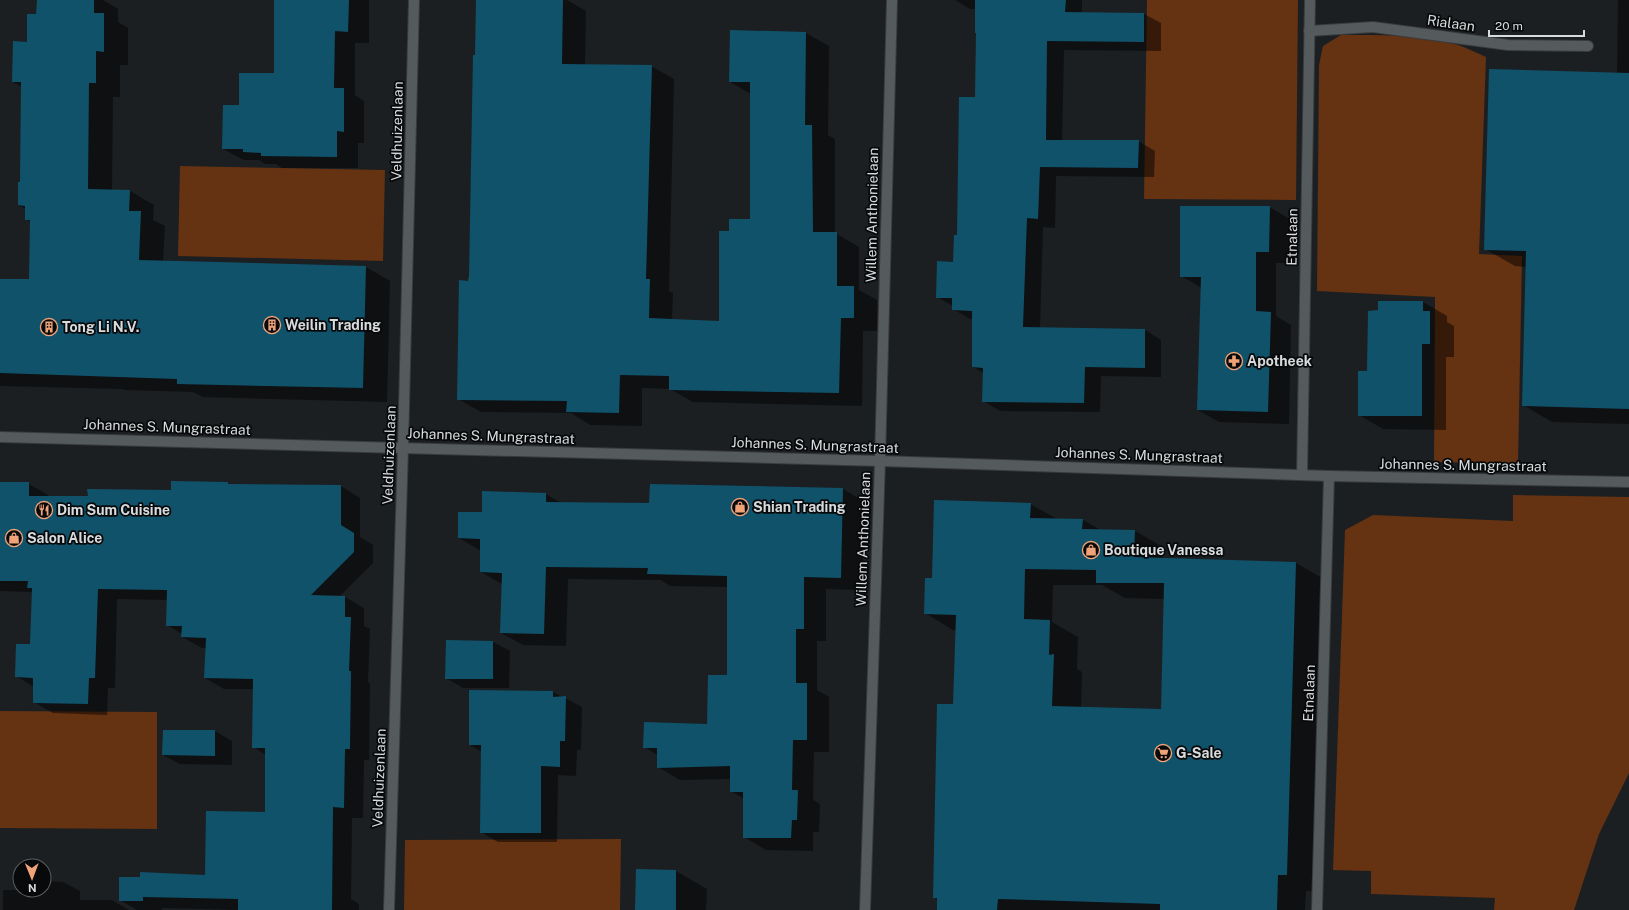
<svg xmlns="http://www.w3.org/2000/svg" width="1629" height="910" font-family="'Public Sans',sans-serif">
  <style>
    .green { fill: #653212 }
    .shadow { fill: #0007; fill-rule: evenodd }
    .building { fill: #11526b; fill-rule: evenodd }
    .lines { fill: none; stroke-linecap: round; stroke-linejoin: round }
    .service-casing { stroke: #383b3d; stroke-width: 12 }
    .minor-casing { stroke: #383b3d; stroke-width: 12 }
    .tertiary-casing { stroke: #383b3d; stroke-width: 12 }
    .service { stroke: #555a5d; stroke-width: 10 }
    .minor { stroke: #555a5d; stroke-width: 10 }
    .tertiary { stroke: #555a5d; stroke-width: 10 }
    .labels { text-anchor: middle; stroke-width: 3.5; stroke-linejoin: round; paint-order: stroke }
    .street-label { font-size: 14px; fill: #d8dbdd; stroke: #07090a }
    .poi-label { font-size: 14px; font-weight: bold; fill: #d8dbdd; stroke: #07090a; text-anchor: start }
  </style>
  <rect width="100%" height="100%" fill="#1b1f22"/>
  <path class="green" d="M1147 0H1298L1296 200 1144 199Z
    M1341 35C1378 35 1422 34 1458 45 1467 48 1477 53 1486 57L1479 254 1522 256 1518 464 1434 462 1435 297 1317 291 1319 65 1323 46Z
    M180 166 385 170 383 261 178 256Z
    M1513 495 1629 497V773L1599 834 1574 910H1494L1495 898 1371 894V871L1333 870 1345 530 1373 515 1513 521Z
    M0 711 157 712V829L0 828Z
    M621 839 620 910H404L405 840Z"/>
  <path class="shadow" d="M38 0H103L118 9V22L128 28V65H120V97H113L112 191H130L154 205 153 220 165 226 163 262 366 267 390 281 387 402 203 397 193 392 125 390 122 389 0 386V280H30L31 222 26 219V209L19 205 21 183 22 87 13 82 37 15Z
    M275 0H369V43H355V95L364 101V143H358V168H282L276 164H265L259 160H244L223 149 240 106 275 74Z
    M477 0H567L586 11 585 65 651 66 674 79 669 291 673 293 672 320 720 322 730 232 751 220V94L730 82 806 33 829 46 828 135 835 139V233L859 247V290L877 300V331H863L862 406 693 402 670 389 642 388V426L590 425 571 413 481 412 458 399 469 282Z
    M955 0H1082V13L1144 14 1161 23V51L1064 50 1062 141H1138L1155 151 1154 177 1056 176 1055 228 1043 227 1040 328 1145 330 1161 340V377L1101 376 1100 412 1000 411 983 401 984 373 973 367V319H970L953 309V306L937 297 954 263 976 98 977 33 976 9H970Z
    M1611 0H1629V424L1552 422 1523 405 1527 267 1515 266 1485 249 1617 73 1618 0Z
    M1269 207 1290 219V263H1276V316L1291 325 1289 424 1219 422 1198 410 1202 288 1181 276Z
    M1423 302 1447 316V322L1454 326V357H1446V430L1383 429 1359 415 1379 311Z
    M0 483 29 484 48 495V497H89L172 491 227 483 231 485 341 486 360 498V537L373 545V563L339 597H345L364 608V626L370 629 368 682 370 684 369 760H364L363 818H352L351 899 359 904V910H239L162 908V910H137L120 900 206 876 266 813V755L253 747 254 689H224L205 678 207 648H202L182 637V634L167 625 168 600 117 599 115 688H108L107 715 53 713 34 702V687L16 676 31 645 32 592 0 591Z
    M843 489 865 502 862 590 826 589V641H817V690L829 697V752H814L813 800 820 804 819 832H813V851L766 850 744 837V799L731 791V779L680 780 658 767V755L644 747 708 725 728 676V587L670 586 661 580 568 579 566 646 523 645 501 633 502 584 481 572V551L459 538 483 513 546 494 561 503 650 504Z
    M1030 504 1057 519 1083 520 1101 530 1135 531 1163 547V559L1296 563 1324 579 1315 891H1306L1305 910H938V900L934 897 954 705 956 630H953L925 613 933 579ZM1053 585H1102L1125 598 1165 599 1162 710 1081 708 1082 672 1077 669 1078 637 1052 622Z
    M447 641 493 642 510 651 509 688H463L446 678Z
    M553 692 582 707 581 750H577L576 776 558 775 557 842H498L481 832 482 752 470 745Z
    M164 731H215L232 741V765L180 764 163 755Z
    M676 871 707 889 706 910H636Z
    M44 881 63 882 80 891V899L81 900H112L129 910H3V890H44Z"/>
  <path class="building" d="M37 0H94V13H104V52L96 51V83H89L88 189 130 190 129 211H141L139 260 366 266 363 388 177 384V379L0 373V279H29L30 220H25V206L18 205V182H20L21 82H12L13 41 27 42V14H36Z
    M274 0H349L348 32 335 31 334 88H344V132L337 131V157L261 156V153L243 152V149H222L223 105H239V73H274Z
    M476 0H563L562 64 652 65 646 279H650L649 318 719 321V231H729V219H750V82H729L730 30 806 32 805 125H812L813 232H837V286H854V318H841L839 393 669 390V376L620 375 619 413 566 412 567 401 457 400 459 280 468 281 469 276 473 55H475Z
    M975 0H1066L1065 12 1144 13V42L1047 41 1046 140H1139L1138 168 1040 167 1038 219 1027 218 1023 327 1145 329V368L1085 367 1084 403 982 402 983 368 972 367V311L952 310V298H936L937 261 953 262 954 235H957L959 97H975L976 33H975Z
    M1489 69 1629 73V409L1522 406 1526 251 1484 250Z
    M1180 206H1270L1269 252H1256V311L1271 312 1268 412 1197 410 1201 277H1180Z
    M1378 301H1423V311H1430V344H1422V416H1358V371H1367L1368 311 1378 310Z
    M171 481 228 482V484L341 485V525L354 533V552L311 595 345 596V617H351L349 671H351L350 749H345L344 808 333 807 332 910H238V899L143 897V901H119V877H140V872L205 875 206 811 265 812V748H252L253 679 204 678 206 638 181 637 182 626H166L167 590 98 589 95 678H89L88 704 33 703V678L15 677 16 644H30L32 588H27L28 581H0V482H29V496H88L87 489 171 490Z
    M650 484 843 488 841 578 804 577V629H796V683H807V740H793L792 790H798L797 820H792L791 838H743V792H730V766L657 768V748H643L644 722 707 724 708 675H727V576L647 574 648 568 546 567 544 634 500 633 502 573 480 572V539L458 538V512H482V491L546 493V502L649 503Z
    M934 500 1031 503 1030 518 1083 519 1082 529 1135 530 1134 557 1296 562 1287 875H1278L1277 910H1160V904L998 899 997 910H937V898H933L937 704H953L956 615 924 614 925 578H932ZM1025 569 1096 570V583H1164L1161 709 1052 706 1054 654 1049 655 1050 620 1024 619Z
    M446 640 493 641V679H445Z
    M469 690 553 691V697L566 696 565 741H560V767L541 766V833H480L481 745H469Z
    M163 730H215V756L162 755Z
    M636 869 676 870V910H635Z"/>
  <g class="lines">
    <g class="service-casing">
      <path id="service" d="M1309 31 1373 27 1508 45 1588 46
        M1317 910 1329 476"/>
    </g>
    <g class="minor-casing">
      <path id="minor" d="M1302 475 1310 0
        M389 910 403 448 414 0
        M865 910 880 461 892 0"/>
    </g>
    <g class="tertiary-casing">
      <path id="tertiary" d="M0 437 880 461 1329 476 1629 482"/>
    </g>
    <use href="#service" class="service"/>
    <use href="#minor" class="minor"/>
    <use href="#tertiary" class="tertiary"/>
  </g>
  <defs>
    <g id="building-ring" transform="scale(0.9)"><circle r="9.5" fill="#07090a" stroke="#f0a378" stroke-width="1.5"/><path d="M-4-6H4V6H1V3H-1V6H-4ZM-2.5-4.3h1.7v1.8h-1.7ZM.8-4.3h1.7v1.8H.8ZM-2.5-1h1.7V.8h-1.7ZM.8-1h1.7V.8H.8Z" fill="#f0a378"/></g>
    <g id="pharmacy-ring" transform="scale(0.9)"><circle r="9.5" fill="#07090a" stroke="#f0a378" stroke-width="1.5"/><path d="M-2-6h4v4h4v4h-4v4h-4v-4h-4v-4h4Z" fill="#f0a378"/></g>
    <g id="shop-ring" transform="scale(0.9)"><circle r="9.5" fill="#07090a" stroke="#f0a378" stroke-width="1.5"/><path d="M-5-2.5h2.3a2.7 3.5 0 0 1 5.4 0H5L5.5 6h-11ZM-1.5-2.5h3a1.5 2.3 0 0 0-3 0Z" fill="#f0a378"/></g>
    <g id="restaurant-ring" transform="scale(0.9)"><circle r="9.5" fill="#07090a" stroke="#f0a378" stroke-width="1.5"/><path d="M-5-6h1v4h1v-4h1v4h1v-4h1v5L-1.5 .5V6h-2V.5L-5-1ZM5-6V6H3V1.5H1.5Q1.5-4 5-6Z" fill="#f0a378"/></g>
    <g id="supermarket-ring" transform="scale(0.9)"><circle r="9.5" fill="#07090a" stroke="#f0a378" stroke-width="1.5"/><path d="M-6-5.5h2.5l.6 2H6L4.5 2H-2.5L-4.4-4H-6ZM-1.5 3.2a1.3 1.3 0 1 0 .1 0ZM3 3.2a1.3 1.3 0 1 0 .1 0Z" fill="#f0a378"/></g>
  </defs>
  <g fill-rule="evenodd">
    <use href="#building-ring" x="272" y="325"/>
    <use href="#building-ring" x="49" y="327"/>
    <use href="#pharmacy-ring" x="1234" y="361"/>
    <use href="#shop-ring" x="740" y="507"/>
    <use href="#restaurant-ring" x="44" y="510"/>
    <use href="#shop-ring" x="14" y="538"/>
    <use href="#shop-ring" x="1091" y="550"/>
    <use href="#supermarket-ring" x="1163" y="753"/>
  </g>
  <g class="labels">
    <g class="street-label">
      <text transform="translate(1451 23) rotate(8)" y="5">Rialaan</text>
      <text transform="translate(397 131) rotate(-89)" y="5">Veldhuizenlaan</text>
      <text transform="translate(872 215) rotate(-89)" y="5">Willem Anthonielaan</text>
      <text transform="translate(1292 237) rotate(-89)" y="5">Etnalaan</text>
      <text transform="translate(167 427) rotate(2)" y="5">Johannes S. Mungrastraat</text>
      <text transform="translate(491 436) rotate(2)" y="5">Johannes S. Mungrastraat</text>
      <text transform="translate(815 445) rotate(2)" y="5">Johannes S. Mungrastraat</text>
      <text transform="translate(389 455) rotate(-88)" y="5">Veldhuizenlaan</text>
      <text transform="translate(1139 455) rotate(2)" y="5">Johannes S. Mungrastraat</text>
      <text transform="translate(1463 465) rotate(1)" y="5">Johannes S. Mungrastraat</text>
      <text transform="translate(863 539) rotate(-88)" y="5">Willem Anthonielaan</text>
      <text transform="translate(1309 693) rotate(-88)" y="5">Etnalaan</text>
      <text transform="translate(379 778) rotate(-88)" y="5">Veldhuizenlaan</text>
    </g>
    <g class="poi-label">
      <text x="285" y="330">Weilin Trading</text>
      <text x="62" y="332">Tong Li N.V.</text>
      <text x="1247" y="366">Apotheek</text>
      <text x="753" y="512">Shian Trading</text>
      <text x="57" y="515">Dim Sum Cuisine</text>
      <text x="27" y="543">Salon Alice</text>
      <text x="1104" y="555">Boutique Vanessa</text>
      <text x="1176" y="758">G-Sale</text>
    </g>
  </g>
  <g transform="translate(32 878) rotate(179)"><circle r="19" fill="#07090a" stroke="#5b5d5e"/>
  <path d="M0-3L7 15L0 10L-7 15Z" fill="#f0a378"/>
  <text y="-6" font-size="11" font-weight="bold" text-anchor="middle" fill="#d8dbdd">N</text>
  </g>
  <path d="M1489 30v6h95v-6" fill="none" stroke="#d8dbdd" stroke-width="2"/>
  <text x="1495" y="30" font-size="12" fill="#d8dbdd" stroke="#07090a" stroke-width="3" paint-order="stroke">20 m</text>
</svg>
